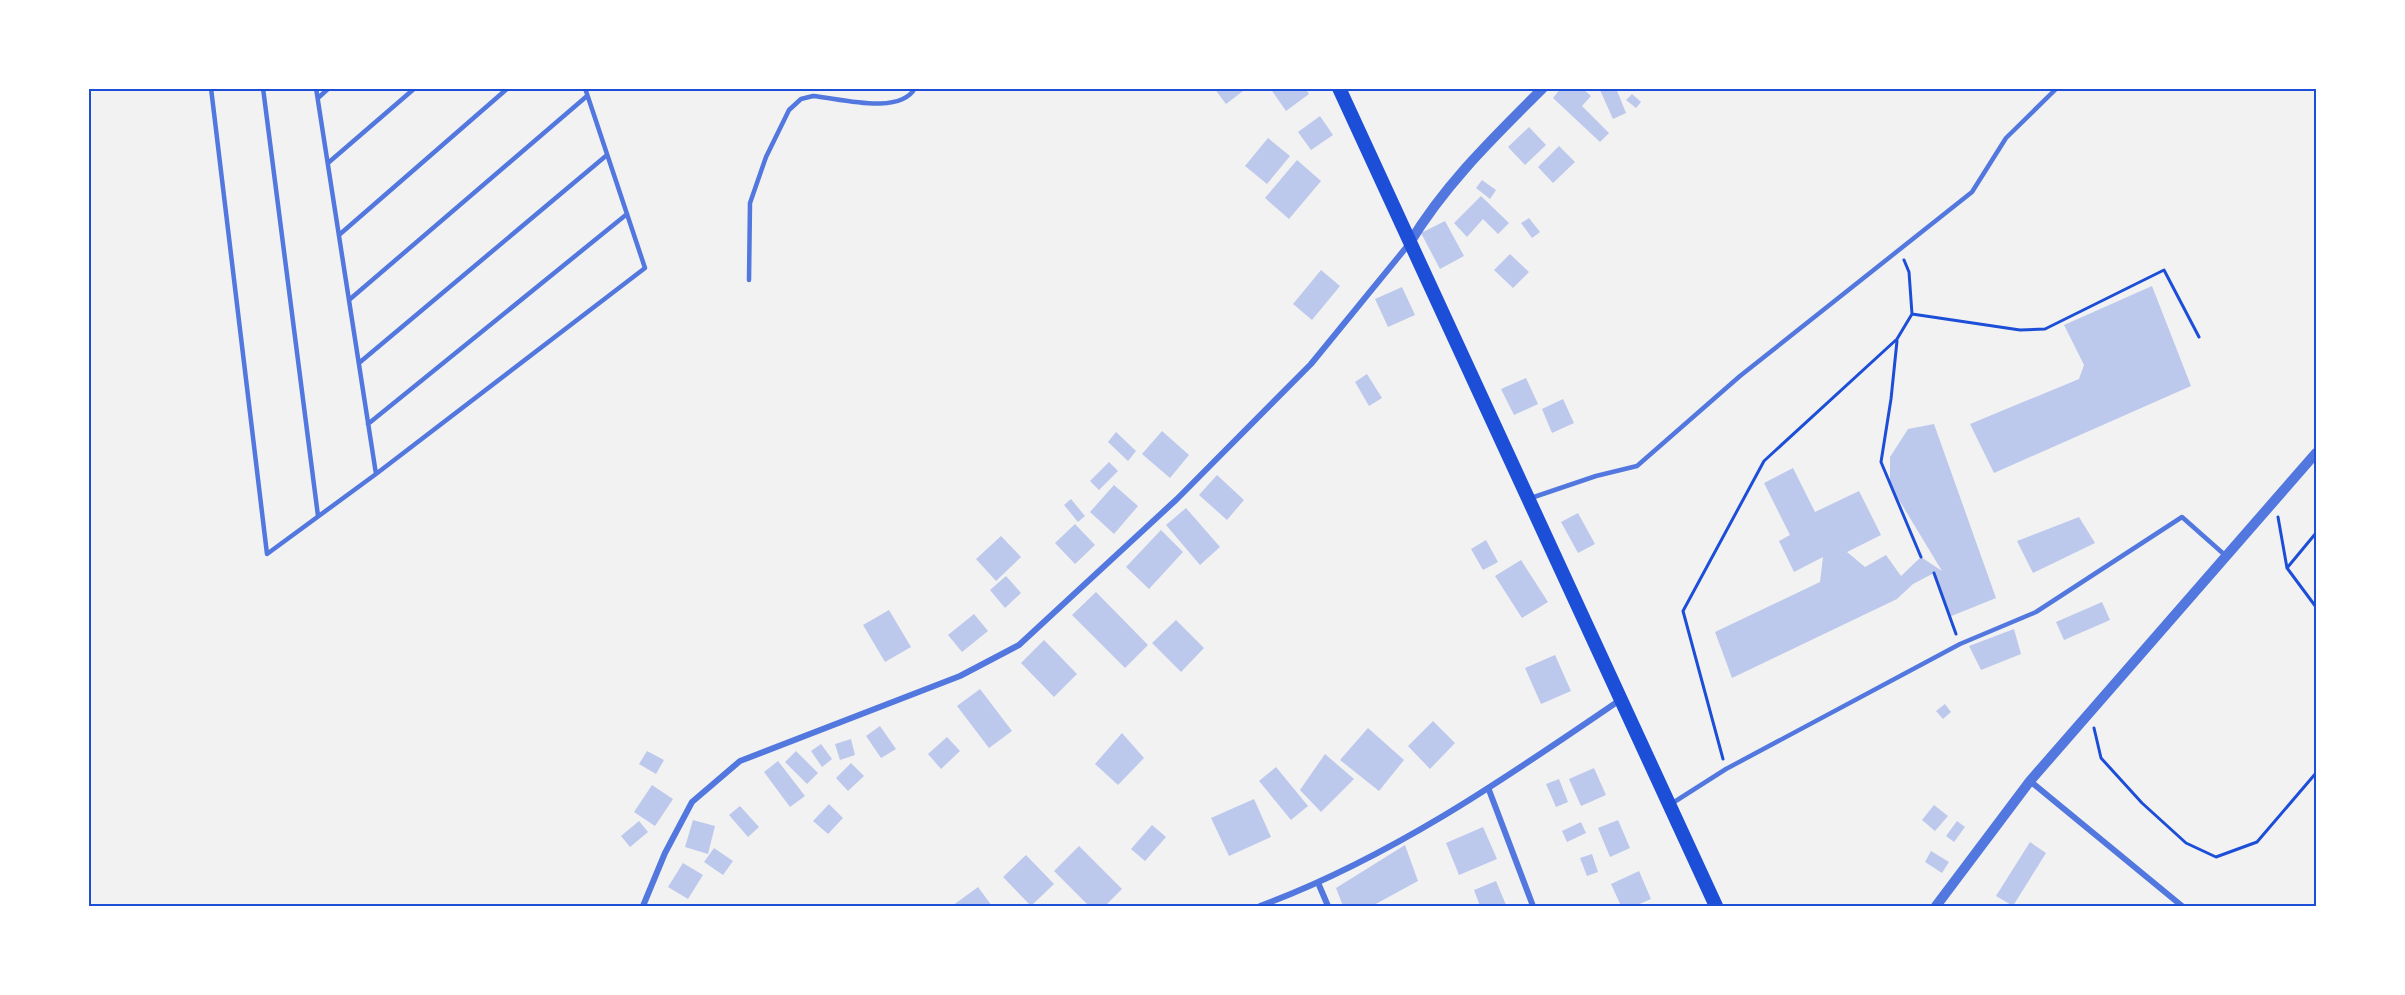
<svg xmlns="http://www.w3.org/2000/svg" width="2405" height="995" font-family="Inter,sans-serif">
  <style>
    .building { fill: #bdc9ec }
    .lines { fill: none; stroke-linecap: round; stroke-linejoin: round }
    .path { stroke: #1d4ed8; stroke-width: 3 }
    .service { stroke: #5277de; stroke-width: 4.5 }
    .minor { stroke: #5277de; stroke-width: 6 }
    .tertiary { stroke: #5277de; stroke-width: 10 }
    .primary { stroke: #1d4ed8; stroke-width: 14 }
    .neatline { fill: none; stroke: #1d4ed8; stroke-width: 2 }
  </style>
  <rect width="100%" height="100%" fill="#f2f2f2"/>
  <path class="building" d="M1214 88H1247L1226 104Z
    M1270 88H1305L1309 94 1286 111Z
    M1561 88H1582L1591 96 1582 106 1609 133 1600 142 1553 98Z
    M1616 88 1626 113 1613 119 1600 90Z
    M1632 94 1641 102 1636 108 1626 100Z
    M1320 116 1333 135 1311 150 1298 132Z
    M1529 127 1546 145 1525 165 1508 147Z
    M1268 138 1290 156 1267 184 1245 166Z
    M1559 146 1575 162 1553 183 1538 167Z
    M1297 160 1321 181 1289 219 1265 198Z
    M1482 180 1496 190 1490 199 1476 188Z
    M1481 196 1509 223 1498 234 1483 219 1467 237 1454 223Z
    M1529 218 1540 232 1532 238 1521 223Z
    M1445 221 1464 256 1440 269 1421 233Z
    M1510 254 1529 272 1513 288 1494 270Z
    M1321 270 1340 286 1312 320 1293 304Z
    M2152 286 2191 386 1994 473 1970 424 2079 379 2084 365 2064 325Z
    M1402 287 1415 315 1388 327 1375 299Z
    M1367 374 1382 398 1369 406 1355 382Z
    M1526 378 1538 404 1514 415 1501 389Z
    M1563 399 1574 423 1552 433 1542 409Z
    M1934 424 1996 598 1949 617 1934 573 1913 584 1897 599 1732 678 1715 632 1820 582 1823 557 1794 572 1779 541 1790 535 1764 483 1793 468 1815 512 1859 491 1881 535 1847 552 1865 567 1886 555 1901 576 1921 557 1942 571 1890 485V457L1908 429Z
    M1162 431 1189 455 1170 478 1142 454Z
    M1116 432 1136 451 1128 461 1108 442Z
    M1109 462 1118 471 1099 490 1090 481Z
    M1217 475 1244 500 1227 520 1199 495Z
    M1114 485 1138 506 1114 534 1090 512Z
    M1071 499 1085 516 1078 522 1064 505Z
    M1186 508 1220 547 1200 565 1166 525Z
    M1578 513 1595 544 1578 553 1561 522Z
    M2079 517 2095 543 2033 573 2017 541Z
    M1075 524 1095 545 1075 564 1055 543Z
    M1161 530 1183 552 1149 589 1126 567Z
    M1001 536 1021 557 996 581 976 559Z
    M1486 540 1498 562 1483 570 1471 549Z
    M1521 560 1548 602 1522 618 1495 576Z
    M1006 576 1021 593 1005 608 990 590Z
    M1096 592 1148 645 1125 668 1072 615Z
    M2102 602 2110 620 2064 640 2056 622Z
    M889 610 911 647 885 662 863 625Z
    M974 614 988 631 962 652 948 635Z
    M1176 620 1204 648 1181 672 1152 643Z
    M2014 629 2021 654 1981 670 1969 646Z
    M1044 640 1077 674 1054 697 1021 663Z
    M1555 655 1571 691 1541 704 1525 668Z
    M980 689 1012 731 989 748 957 706Z
    M1945 704 1951 712 1943 719 1936 711Z
    M1433 721 1455 743 1430 769 1408 746Z
    M880 726 896 749 881 758 866 736Z
    M1368 728 1404 760 1379 791 1340 760Z
    M1122 733 1144 758 1118 785 1095 764Z
    M947 737 960 751 941 769 928 754Z
    M851 739 855 755 840 760 835 744Z
    M821 744 832 759 822 767 811 751Z
    M647 751 664 760 656 774 639 764Z
    M796 751 818 773 807 784 785 762Z
    M1325 754 1354 779 1321 812 1300 790Z
    M778 761 805 796 790 807 764 772Z
    M851 763 864 776 848 791 836 778Z
    M1276 767 1308 806 1291 820 1259 781Z
    M1594 768 1606 795 1581 806 1569 779Z
    M1559 779 1568 802 1556 807 1546 784Z
    M652 785 673 799 655 826 634 812Z
    M1254 799 1271 837 1229 856 1211 818Z
    M829 804 843 818 828 834 813 821Z
    M1934 805 1948 816 1935 831 1922 820Z
    M740 806 759 827 748 837 729 815Z
    M693 820 715 826 708 854 685 847Z
    M1618 820 1630 848 1610 857 1598 828Z
    M639 821 648 832 630 847 621 836Z
    M1957 821 1965 827 1954 842 1946 836Z
    M1581 822 1586 833 1567 842 1562 831Z
    M1152 825 1166 837 1145 861 1131 849Z
    M1483 827 1497 859 1459 875 1446 843Z
    M2030 842 2046 853 2013 906 1996 896Z
    M1405 845 1418 881 1372 906H1343L1336 888Z
    M1079 846 1122 889 1105 906H1089L1054 871Z
    M714 848 733 861 723 875 704 862Z
    M1931 851 1949 862 1942 873 1925 862Z
    M1592 854 1598 872 1587 876 1580 858Z
    M1026 855 1054 884 1031 906 1003 877Z
    M683 863 703 875 688 899 668 887Z
    M1639 871 1651 899 1635 906H1621L1611 884Z
    M1496 881 1506 905 1480 906 1474 890Z
    M978 887 992 906H952Z"/>
  <g class="lines">
    <path class="path" d="M1904 260 1909 272 1912 314
      M1897 341 1891 399 1881 462 1921 557
      M2278 517 2287 568 2316 607
      M2287 568 2316 533
      M1934 573 1956 634
      M2094 728 2101 758 2142 803 2186 843 2216 857 2257 842 2316 773
      M1723 759 1683 611 1764 461 1897 339 1912 314 2020 330 2045 329 2164 270 2199 337"/>
    <path class="service" d="M211 88 267 554 376 474
      M263 88 318 516
      M316 88 376 474 645 268 585 88
      M318 98 329 88
      M328 163 415 88
      M339 235 508 88
      M749 280 750 203 766 157 789 110 801 99 813 96C838 98 900 116 915 88
      M349 300 587 96
      M359 363 607 155
      M368 424 627 214
      M1531 498 1596 476 1637 466 1740 376 1972 192 2006 138 2057 88
      M1671 804 1726 769 1960 644 2036 612 2182 517 2226 556"/>
    <path class="minor" d="M2030 781 2182 906
      M1489 790 1533 906
      M1319 885 1328 906
      M643 906 665 853 692 802 740 761 960 676 1019 645 1177 499 1311 364 1409 244
      M1260 906C1390 858 1506 778 1620 700"/>
    <path class="tertiary" d="M1409 244C1445 184 1494 137 1543 88
      M1936 906 2030 781 2316 453"/>
    <path class="primary" d="M1339 88 1716 906"/>
  </g>
  <rect width="2405" height="995" fill="none" stroke="#ffffff" stroke-width="180"/>
  <rect x="90" y="90" width="2225" height="815" class="neatline"/>
</svg>
